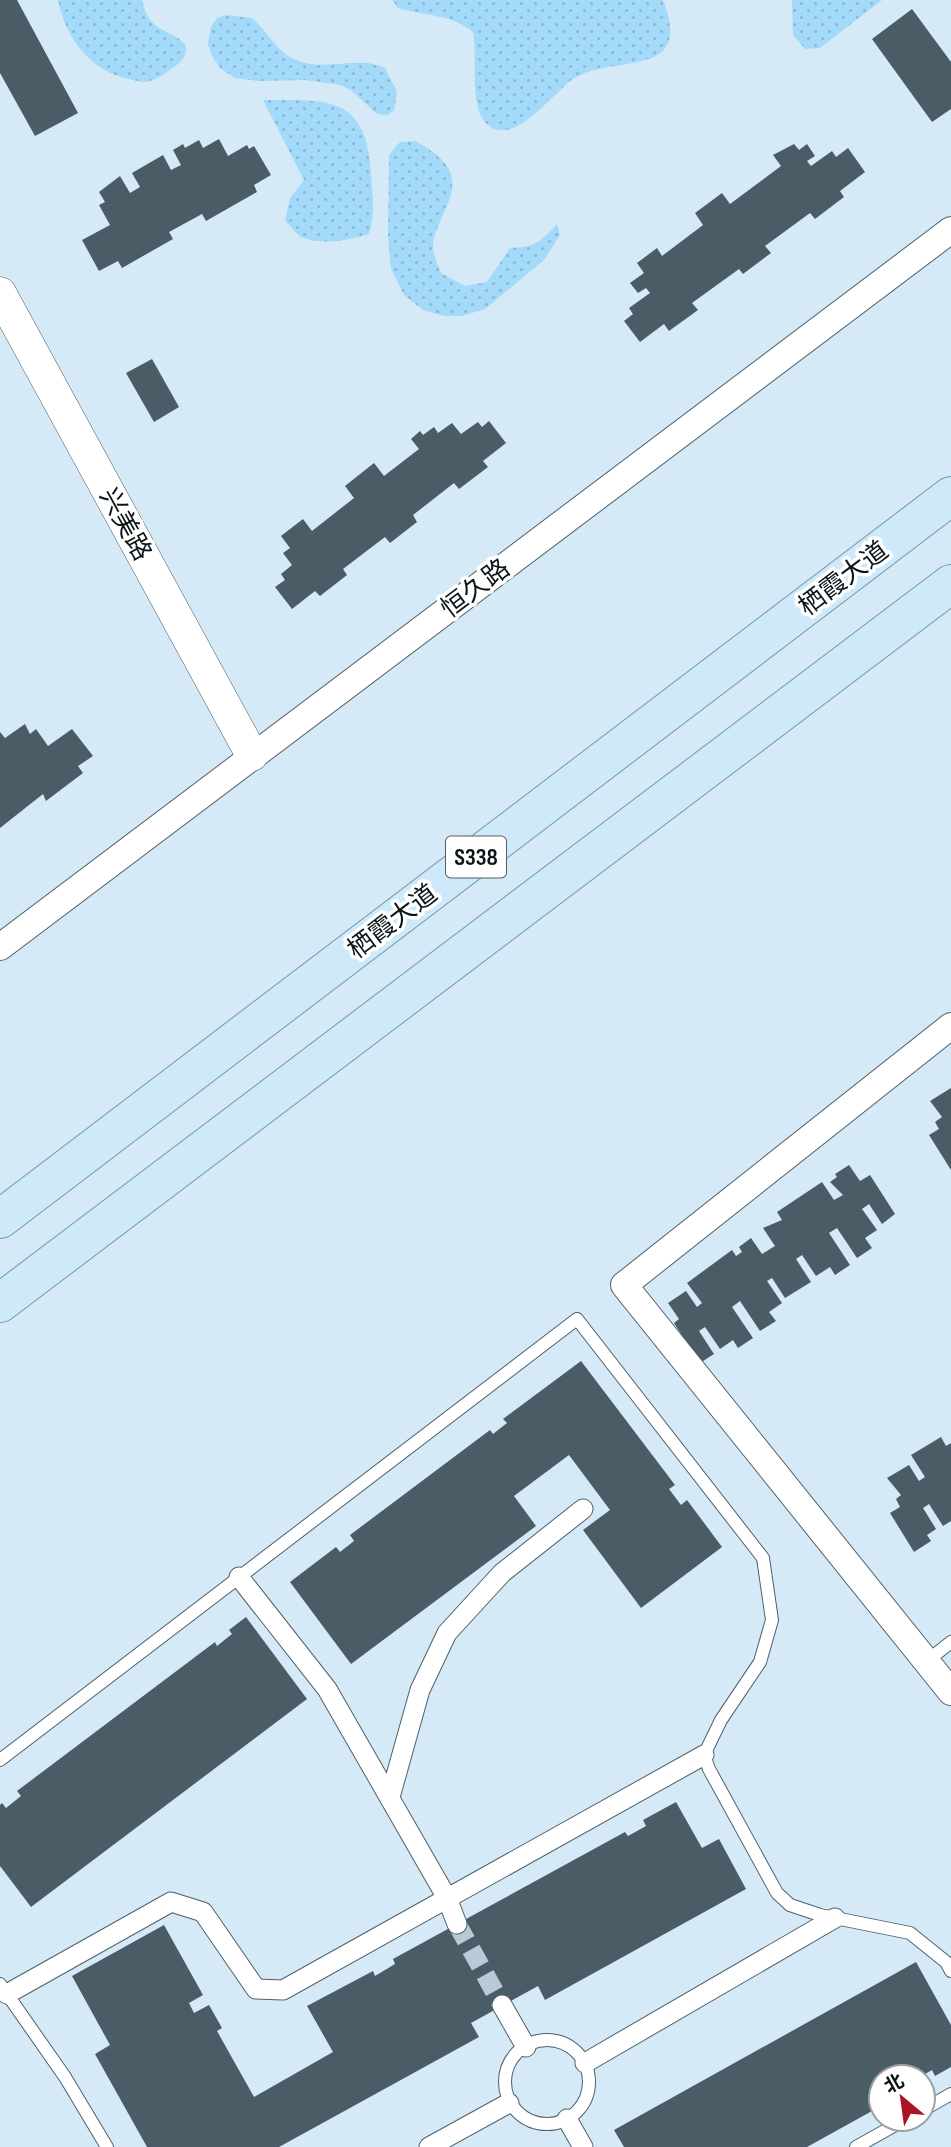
<svg xmlns="http://www.w3.org/2000/svg" width="951" height="2147" font-family="'Sofia Sans Condensed','Noto Sans SC',sans-serif">
  <style>
    .grass { fill: url(#grass-dots) }
    .building { fill: #4a5c66 }
    .lines { fill: none; stroke-linecap: round; stroke-linejoin: round }
    .pedestrian-tunnel { stroke: #b7cad5; stroke-width: 19; stroke-dasharray: 19 10; stroke-linecap: butt }
    .service-casing { stroke: #4e606a; stroke-width: 14 }
    .pedestrian-casing { stroke: #4e606a; stroke-width: 21 }
    .minor-casing { stroke: #4e606a; stroke-width: 28 }
    .tertiary-casing { stroke: #4e606a; stroke-width: 33 }
    .primary-casing { stroke: #7696a9; stroke-width: 40 }
    .service { stroke: #fff; stroke-width: 12 }
    .pedestrian { stroke: #fff; stroke-width: 19 }
    .minor { stroke: #fff; stroke-width: 26 }
    .tertiary { stroke: #fff; stroke-width: 32 }
    .primary { stroke: #ceeafa; stroke-width: 38 }
    .labels { text-anchor: middle; stroke-width: 7; stroke-linejoin: round; paint-order: stroke }
    .shield { fill: #fff; stroke: #565b5e; stroke-width: 2 }
    .shield-label { font-size: 24px; font-weight: bold; fill: #0d1519 }
    .street-label { font-size: 26px; fill: #0d1519; stroke: #fff }
  </style>
  <defs>
    <pattern id="grass-dots" width="8" height="8" patternUnits="userSpaceOnUse" patternTransform="scale(1.75)"><rect width="8" height="8" fill="#a3dafa"/><path d="M2 2h.1M6 6h.1" fill="none" stroke="#8bbad6" stroke-width="1.8" stroke-linecap="round"/></pattern>
  </defs>
  <rect width="100%" height="100%" fill="#d5eaf6"/>
  <path class="grass" d="M58 0H142C144 8 147 18 154 24 162 32 186 37 186 50 186 57 179 64 174 67 166 73 155 81 145 82 140 82 134 80 129 79 91 72 65 37 58 0Z
    M392 0H663C694 79 618 54 576 77 555 89 516 148 488 125 468 108 478 59 473 32 452 14 424 16 398 8Z
    M792 0H882L820 48 805 49 793 35Z
    M226 15 252 18C265 29 275 48 290 57 321 75 357 54 385 68L397 92 394 110 388 115 377 114 352 91 341 85 305 80 257 81 235 78 220 68 211 54 208 43 211 27 217 18Z
    M263 100C329 100 367 95 371 175 373 196 375 214 369 234 349 240 321 246 301 237 296 234 290 225 285 221L290 198 304 180Z
    M415 141C446 158 463 174 445 210 440 223 433 233 433 247 433 255 438 265 441 273L465 286 487 282 510 248C536 247 540 242 557 224L560 235 544 260 485 309 462 316H444L423 310 404 295 391 269 388 237 389 155 400 142Z"/>
  <path class="building" d="M0 0H17L78 113 35 136 0 73Z
    M912 9 951 62V109L932 122 872 39Z
    M219 139 228 156 247 145 249 149 254 146 271 175 254 185 257 192 206 221 202 214 169 232 173 239 122 268 118 261 99 271 82 240 110 225 99 205 105 202 99 192 120 176 130 193 140 187 132 173 163 155 171 170 181 165 173 150 183 144 185 148 199 140 203 148Z
    M794 144 799 150 807 144 815 156 807 161 811 166 832 151 836 157 848 148 865 172 840 191 844 197 815 219 810 213 765 246 771 253 743 274 739 269 692 303 698 310 669 331 664 324 640 342 624 321 633 314 629 308 650 293 646 288 638 293 630 283 644 273 637 263 657 248 662 256 703 225 695 213 722 193 730 204 781 166 773 155Z
    M152 359 179 407 154 422 126 373Z
    M489 421 506 443 483 461 488 467 459 489 454 483 413 515 417 522 390 543 385 537 343 569 347 575 320 596 315 591 292 609 275 587 285 580 281 574 292 565 283 553 290 548 281 536 303 519 312 531 354 498 345 486 374 463 384 476 419 449 411 439 420 431 423 435 434 427 438 433 452 423 461 434 478 422 482 427Z
    M25 724 30 734 36 729 48 746 72 729 93 756 78 766 83 773 46 801 43 794 0 828V732L5 738Z
    M951 1088V1170L929 1135 939 1129 935 1122 942 1117 930 1101Z
    M849 1165 860 1181 870 1175 895 1214 882 1224 869 1204 862 1209 877 1230 865 1238 872 1248 857 1258 837 1228 829 1233 850 1265 835 1275 830 1267 816 1276 802 1255 796 1259 811 1282 785 1298 772 1278 767 1281 782 1303 769 1312 776 1321 760 1331 740 1301 732 1307 753 1338 738 1348 733 1340 720 1349 705 1327 699 1331 714 1354 700 1363 674 1323 679 1319 668 1303 686 1291 697 1307 702 1303 687 1283 732 1250 736 1256 742 1252 739 1247 751 1238 762 1254 775 1246 763 1228 782 1220 777 1212 822 1182 834 1200 843 1195 830 1182 837 1177 835 1174Z
    M581 1361 675 1485 669 1489 681 1505 687 1500 722 1547 641 1608 583 1530 610 1510 569 1455 514 1496 536 1526 351 1664 290 1582 336 1547 340 1552 354 1541 350 1535 490 1430 493 1434 507 1423 503 1419Z
    M941 1437 946 1446 951 1443V1521L943 1526 929 1504 923 1508 936 1529 927 1535 931 1541 914 1552 890 1513 900 1507 896 1499 901 1495 887 1478 909 1465 919 1481 925 1477 911 1455Z
    M246 1617 307 1699 31 1907 0 1866V1805L2 1803 6 1808 21 1796 17 1791 215 1642 217 1646 232 1634 229 1630Z
    M676 1802 702 1848 719 1839 746 1889 545 2000 538 1986 471 2023 479 2037 279 2147H147L95 2054 110 2045 72 1976 164 1925 203 1995 189 2003 194 2013 209 2005 222 2028 217 2031 254 2097 333 2052 307 2006 373 1971 375 1976 395 1964 393 1959 625 1832 628 1836 646 1826 643 1820Z
    M916 1962 951 2025V2067L935 2076 932 2070 920 2077H881V2106L807 2147H624L614 2130Z"/>
  <g class="lines">
    <path class="pedestrian-tunnel" d="M457 1924 502 2005"/>
    <g class="service-casing">
      <path id="service" d="M927 1661 951 1642
        M0 1760 577 1319 763 1558 772 1620 760 1662 721 1720 704 1755 709 1769 777 1893 790 1905 820 1915 910 1933 946 1962 951 1971
        M0 1984 65 2077 107 2147
        M505 2082a42 42 0 1 1 84 0a42 42 0 1 1-84 0Z
        M923 2110 951 2094
        M856 2147 906 2119"/>
    </g>
    <g class="pedestrian-casing">
      <path id="pedestrian" d="M239 1577 327 1689 447 1898 457 1924
        M390 1797 420 1690 447 1633 502 1573 583 1509
        M7 1994 171 1902 203 1912 256 1989 283 1990 704 1755
        M502 2005 526 2047
        M585 2063 835 1918
        M567 2119 583 2147
        M429 2147 509 2103"/>
    </g>
    <g class="minor-casing">
      <path id="minor" d="M0 947 951 230
        M951 1026 624 1285 951 1692"/>
    </g>
    <g class="tertiary-casing">
      <path id="tertiary" d="M0 293 252 755"/>
    </g>
    <g class="primary-casing">
      <path id="primary" d="M0 1219 951 496
        M0 1303 951 584"/>
    </g>
    <use href="#service" class="service"/>
    <use href="#pedestrian" class="pedestrian"/>
    <use href="#minor" class="minor"/>
    <use href="#tertiary" class="tertiary"/>
    <use href="#primary" class="primary"/>
  </g>
  <g class="labels">
    <rect class="shield" x="446" y="836.5" width="60" height="41" rx="5"/>
    <g class="shield-label">
      <text x="476" y="865">S338</text>
    </g>
    <g class="street-label">
      <text transform="translate(126 524) rotate(61)" y="9">兴美路</text>
      <text transform="translate(843 578) rotate(-37)" y="9">栖霞大道</text>
      <text transform="translate(475 588) rotate(-37)" y="9">恒久路</text>
      <text transform="translate(392 921) rotate(-37)" y="9">栖霞大道</text>
    </g>
  </g>
  <g transform="translate(902 2098) rotate(331)"><circle r="33" fill="#ffffff" stroke="#9ea1a3" stroke-width="2"/>
  <path d="M0-5L12 26L0 18L-12 26Z" fill="#aa1423"/>
  <text y="-10" font-size="19" font-weight="bold" text-anchor="middle" fill="#0d1519">北</text>
  </g>
</svg>
